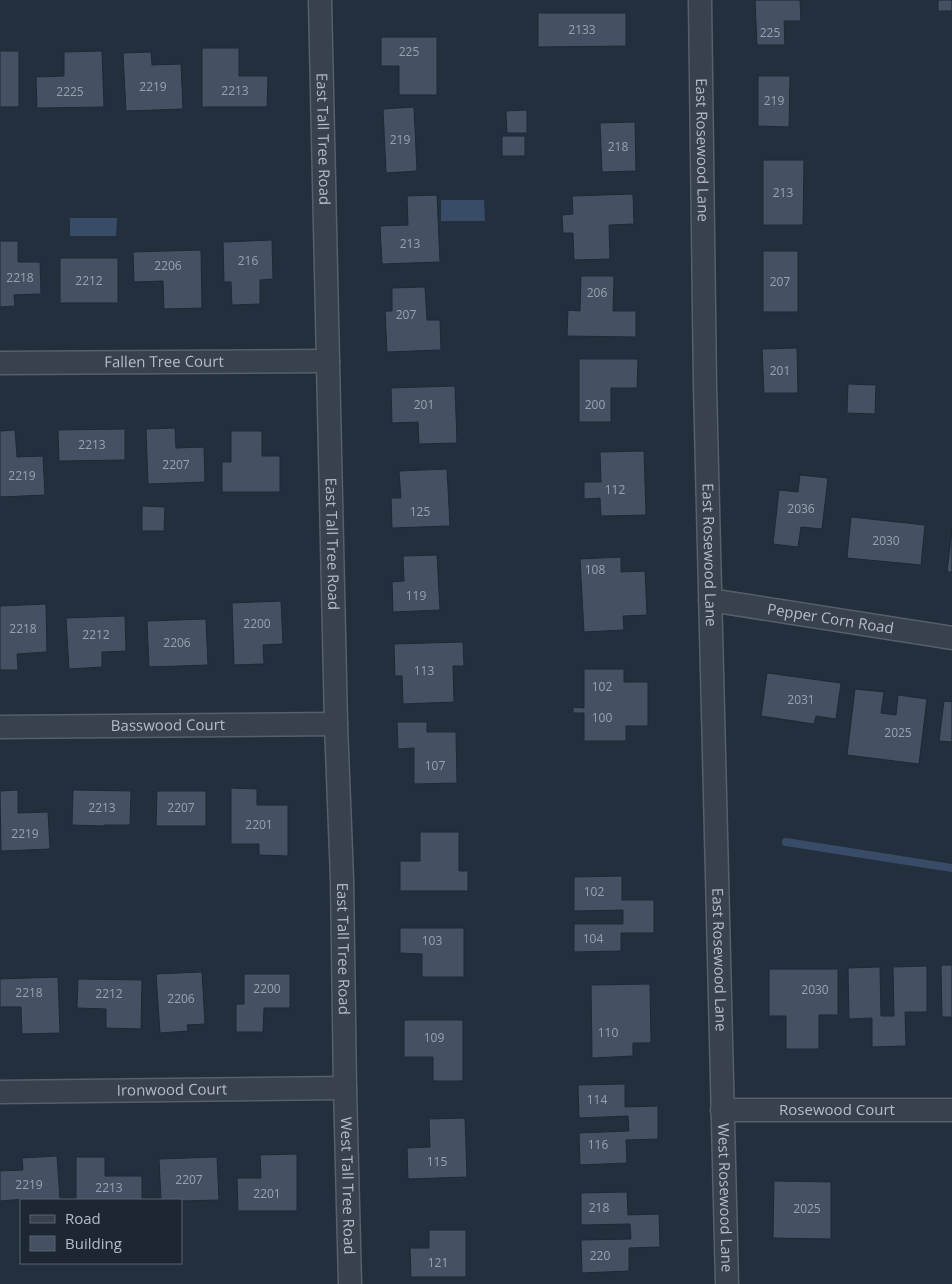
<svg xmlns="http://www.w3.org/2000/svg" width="952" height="1284" font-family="'Open Sans',sans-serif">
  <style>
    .water { fill: #394c67 }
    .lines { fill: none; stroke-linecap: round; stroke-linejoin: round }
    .stream { stroke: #394c67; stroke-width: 8 }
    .building { fill: #455162; stroke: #1f2835 }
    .minor-casing { stroke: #565f6c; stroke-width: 25 }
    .minor { stroke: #38414e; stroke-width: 22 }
    .labels { text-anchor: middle; stroke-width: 4; stroke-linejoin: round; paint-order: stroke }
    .number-label { font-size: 12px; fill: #98a1af }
    .street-label { font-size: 15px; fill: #b4bcc9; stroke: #1d2633 }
  </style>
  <rect width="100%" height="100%" fill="#242f3e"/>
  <path class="water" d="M441 200H484L485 221H441Z
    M70 218H117L116 236H70Z"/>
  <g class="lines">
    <path class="stream" d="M786 842 952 868"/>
  </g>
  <path class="building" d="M755 0H800L801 21H784L785 45H757Z
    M938 0H952V11H938Z
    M538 13H626V46L538 47Z
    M381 37H437V95H399V66H381Z
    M202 48H239V76H268L267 107H202Z
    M0 51H19V107H0Z
    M102 51 104 107 37 108 36 77 64 76V52Z
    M151 52 152 65 181 64 183 109 126 111 123 53Z
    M758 76H790L789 127 758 126Z
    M414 107 417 171 386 173 383 109Z
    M527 110V133H507L506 111Z
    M635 122 636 171 602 172 600 123Z
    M502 136H525V156H502Z
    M763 160H804L803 225H763Z
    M633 194 634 224 609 225 610 259 574 260 573 233H563L562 215 573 214 572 196Z
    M437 195 440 262 382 264 380 226 408 225 407 196Z
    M272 240 273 279 260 280V304L232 305 231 282H224L223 242Z
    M0 241H18V262H40L41 294 14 295 15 306 0 307Z
    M201 250 202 308 164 309 163 281 134 282 133 252Z
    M763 251H798V312H763Z
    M60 258H118V303H60Z
    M581 276H614L613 311H636V337L567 336 568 310 580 311Z
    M425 287 427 320H440L441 350 387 352 385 311H392V288Z
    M797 348 798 393H764L762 349Z
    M579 359H638L637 388H611V422H579Z
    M848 384 876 385 875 414 847 413Z
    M455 386 457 443 419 444 418 422 392 423 391 388Z
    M175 428 176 448 204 447 205 482 148 484 146 429Z
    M125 429V460L59 461 58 430Z
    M15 430 17 457 43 456 45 495 0 497V431Z
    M231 431H262V456H280V492H222V462H231Z
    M644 451 646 515 601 516 600 498 584 499V482H601L600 452Z
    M447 469 450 526 392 528 391 498H401L399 471Z
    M800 475 828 478 822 529 801 527 798 547 773 544 779 490 798 492Z
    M142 506 165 507 164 531H142Z
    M851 517 925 525 921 565 847 558Z
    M952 530V572H947Z
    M437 555 440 610 393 612 392 582 404 581 403 556Z
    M621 557V572L645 571 647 615 623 616 624 630 584 632 580 559Z
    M281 601 283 644 263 645 264 664 234 665 232 603Z
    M46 604 47 652 17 654 18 670H0V606Z
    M125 616 126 651 102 652V667L69 669 66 618Z
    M206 619 208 665 149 667 147 621Z
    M463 642 464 666H453L454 702 403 704 402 676H395L394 644Z
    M584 669H624V682H648V726H626V741H584V713H573V707L584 708Z
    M767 673 841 683 836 719 816 716 814 724 761 716Z
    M855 689 884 692 881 713 896 715 898 695 927 699 919 764 847 755Z
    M944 701 952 702V742L939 741Z
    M397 722H427V732H456L457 783 414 784V748L398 749Z
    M231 788 257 789V805H288V856L259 855V844H231Z
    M18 790V813L48 812 50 849 1 851 0 791Z
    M73 790 131 791 130 825H104V826L72 825Z
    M157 791H206V826H156Z
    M420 832H459V871H468V891H400V861H420Z
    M622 876V900H654V933H621V951L574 952V924H623V910L574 911V877Z
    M400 928H464V977H422V954L400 953Z
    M941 965H952V1017H942Z
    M927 966V1012H905L906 1046 872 1047V1018L849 1019 848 968 880 967 881 1016H894L893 967Z
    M769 969H838V1015H819V1049H786V1016H769Z
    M202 972 205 1024 187 1025 188 1031 160 1033 156 974Z
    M244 974H290V1008H264L263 1032H236V1004H244Z
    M58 977 60 1033 22 1034 21 1007H0V979Z
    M78 979 142 980 141 1029 106 1028V1009L77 1008Z
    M650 984 651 1043H633V1056L592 1058 591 985Z
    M404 1020H463V1081H433V1057H404Z
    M625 1084V1107L658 1106V1139L626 1140 627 1163 580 1165 579 1133 629 1131 628 1116 579 1118 578 1085Z
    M465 1118 467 1177 408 1179 407 1148 430 1147 429 1119Z
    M297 1154V1211H238L237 1178H261L260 1155Z
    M57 1156 60 1200H25V1199L0 1201V1171L23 1170 22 1158Z
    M76 1157H105V1176H142V1200H76Z
    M217 1157 219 1200 181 1201V1200H161L159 1159Z
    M774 1181 831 1182V1239L773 1238Z
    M627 1192 628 1215 659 1214 660 1247 629 1248V1271L582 1273 581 1240 631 1239 630 1224 581 1225V1193Z
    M429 1230H466V1277H411L410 1248H429Z"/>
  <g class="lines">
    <g class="minor-casing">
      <g id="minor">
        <path id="s1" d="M320 0 336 724 342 879 345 1088 350 1284"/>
        <path id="s2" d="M700 0 705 386 727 1284"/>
        <path id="s3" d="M0 363 328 361"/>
        <path id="s4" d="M710 600 952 638"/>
        <path id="s5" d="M0 727 336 724"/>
        <path id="s6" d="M0 1092 345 1088"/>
        <path id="s7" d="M722 1110H952"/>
      </g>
    </g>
    <use href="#minor" class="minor"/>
  </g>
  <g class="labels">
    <g class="number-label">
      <text x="582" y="34">2133</text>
      <text x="770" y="37">225</text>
      <text x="409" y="56">225</text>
      <text x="153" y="91">2219</text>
      <text x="235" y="95">2213</text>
      <text x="70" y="96">2225</text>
      <text x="774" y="105">219</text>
      <text x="400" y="144">219</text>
      <text x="618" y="151">218</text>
      <text x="783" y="197">213</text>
      <text x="410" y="248">213</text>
      <text x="248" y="265">216</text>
      <text x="168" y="270">2206</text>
      <text x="20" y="282">2218</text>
      <text x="89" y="285">2212</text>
      <text x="780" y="286">207</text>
      <text x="597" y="297">206</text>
      <text x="406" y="319">207</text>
      <text x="780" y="375">201</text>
      <text x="424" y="409">201</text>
      <text x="595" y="409">200</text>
      <text x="92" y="449">2213</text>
      <text x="176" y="469">2207</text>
      <text x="22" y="480">2219</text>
      <text x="615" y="494">112</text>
      <text x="801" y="513">2036</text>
      <text x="420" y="516">125</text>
      <text x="886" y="545">2030</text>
      <text x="595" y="574">108</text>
      <text x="416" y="600">119</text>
      <text x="257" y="628">2200</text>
      <text x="23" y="633">2218</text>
      <text x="96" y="639">2212</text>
      <text x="177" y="647">2206</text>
      <text x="424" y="675">113</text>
      <text x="602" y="691">102</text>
      <text x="801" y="704">2031</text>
      <text x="602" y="722">100</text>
      <text x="898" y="737">2025</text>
      <text x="435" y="770">107</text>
      <text x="102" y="812">2213</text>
      <text x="181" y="812">2207</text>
      <text x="259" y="829">2201</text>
      <text x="25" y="838">2219</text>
      <text x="594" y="896">102</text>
      <text x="593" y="943">104</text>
      <text x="432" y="945">103</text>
      <text x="267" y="993">2200</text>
      <text x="815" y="994">2030</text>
      <text x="29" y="997">2218</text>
      <text x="109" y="998">2212</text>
      <text x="181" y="1003">2206</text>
      <text x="608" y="1037">110</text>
      <text x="434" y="1042">109</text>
      <text x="597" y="1104">114</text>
      <text x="598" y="1149">116</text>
      <text x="437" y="1166">115</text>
      <text x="189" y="1184">2207</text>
      <text x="29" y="1189">2219</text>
      <text x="109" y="1192">2213</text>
      <text x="267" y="1198">2201</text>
      <text x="599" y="1212">218</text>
      <text x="807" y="1213">2025</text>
      <text x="600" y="1260">220</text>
      <text x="438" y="1267">121</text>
    </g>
    <g class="street-label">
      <text dy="5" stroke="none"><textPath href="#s1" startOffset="139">East Tall Tree Road</textPath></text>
      <text dy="5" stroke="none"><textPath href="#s2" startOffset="150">East Rosewood Lane</textPath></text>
      <text dy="5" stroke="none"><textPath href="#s3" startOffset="164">Fallen Tree Court</textPath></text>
      <text dy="5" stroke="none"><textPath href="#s1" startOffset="544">East Tall Tree Road</textPath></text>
      <text dy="5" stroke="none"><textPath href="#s2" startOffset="555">East Rosewood Lane</textPath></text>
      <text dy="5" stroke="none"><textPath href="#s4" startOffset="122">Pepper Corn Road</textPath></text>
      <text dy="5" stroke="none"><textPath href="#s5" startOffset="168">Basswood Court</textPath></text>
      <text dy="5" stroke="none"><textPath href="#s1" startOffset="949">East Tall Tree Road</textPath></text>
      <text dy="5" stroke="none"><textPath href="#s2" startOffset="960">East Rosewood Lane</textPath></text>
      <text dy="5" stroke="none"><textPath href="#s6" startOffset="172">Ironwood Court</textPath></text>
      <text dy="5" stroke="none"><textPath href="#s7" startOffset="115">Rosewood Court</textPath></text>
      <text dy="5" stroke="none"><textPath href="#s1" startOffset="1186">West Tall Tree Road</textPath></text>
      <text dy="5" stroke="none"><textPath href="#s2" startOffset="1198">West Rosewood Lane</textPath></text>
    </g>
  </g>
  <rect x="20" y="1199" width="162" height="65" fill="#1d2633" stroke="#59626f"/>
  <rect x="30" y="1215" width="25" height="8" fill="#38414e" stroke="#59626f"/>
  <text x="65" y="1224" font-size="15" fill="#b4bcc9">Road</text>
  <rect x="30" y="1236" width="25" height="15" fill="#455162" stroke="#59626f"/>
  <text x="65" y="1249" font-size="15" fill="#b4bcc9">Building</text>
</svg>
